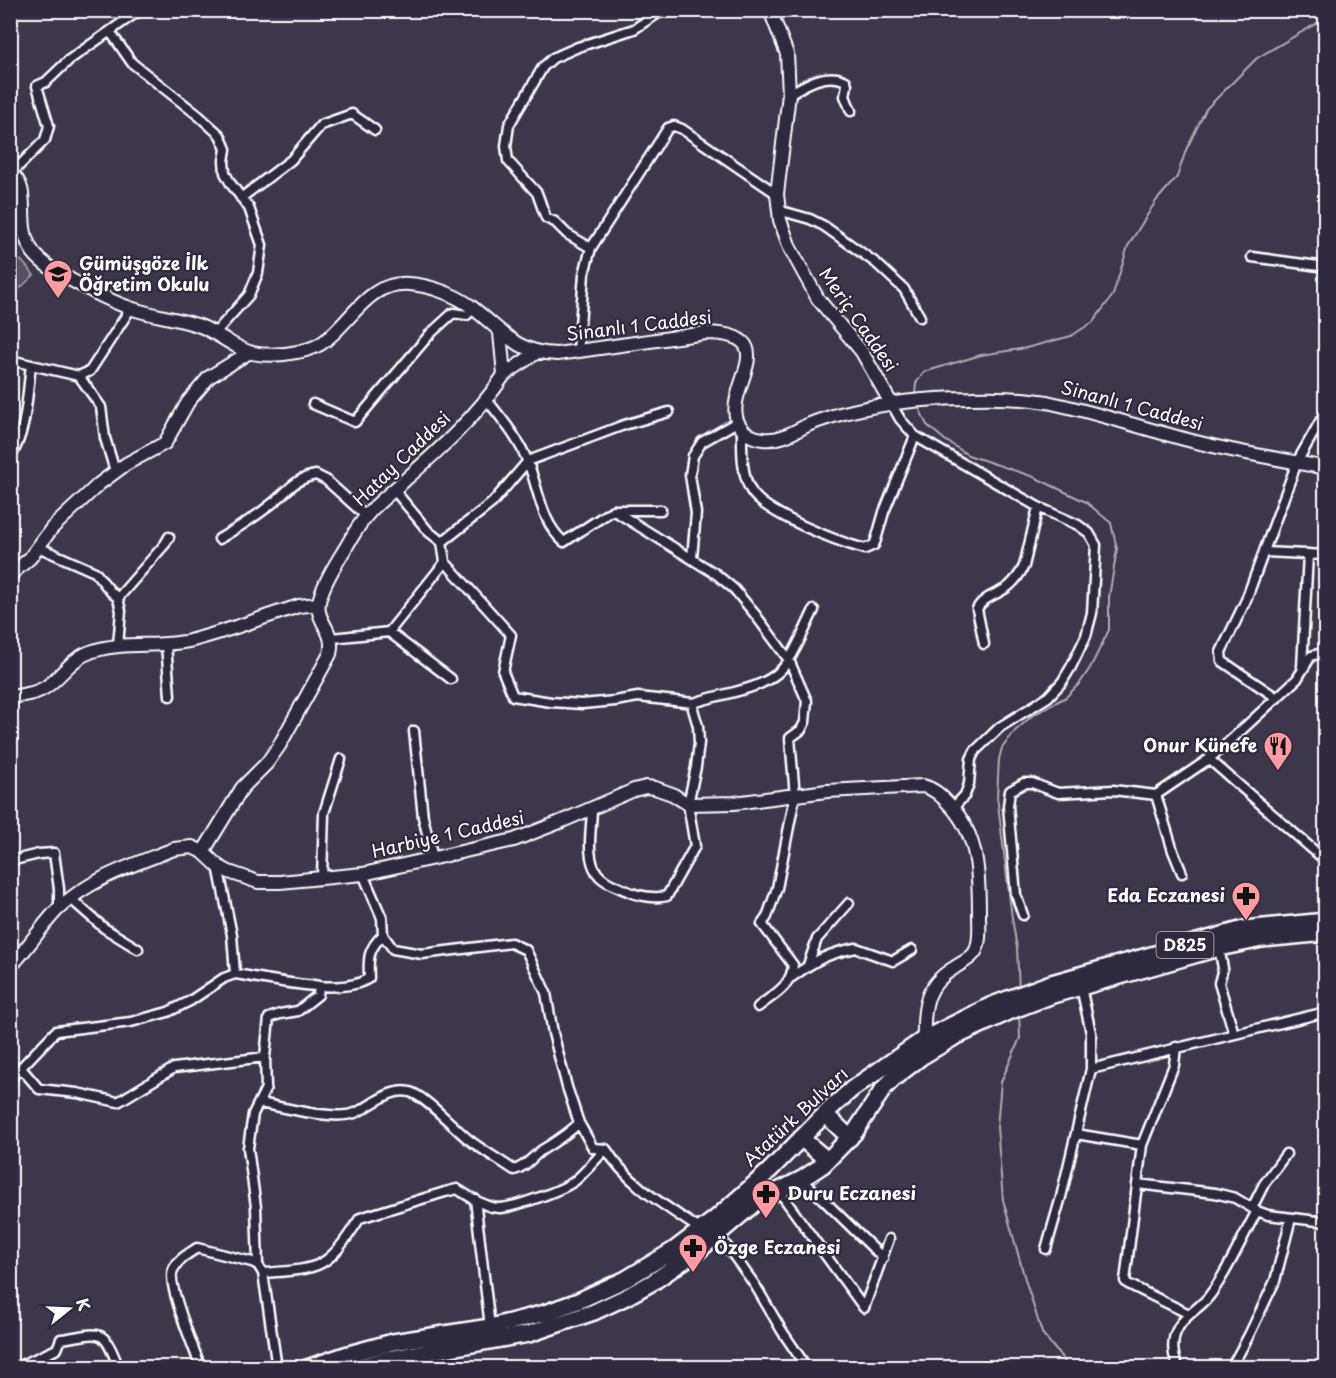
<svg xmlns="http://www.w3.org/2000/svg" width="1336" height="1378" font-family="'Playpen Sans',sans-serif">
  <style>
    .green { fill: #555060; stroke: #aaa8b0; stroke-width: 1.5 }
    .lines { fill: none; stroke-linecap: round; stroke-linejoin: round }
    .stream { stroke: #afadb4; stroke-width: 2 }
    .street-casing { stroke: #fff; stroke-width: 13 }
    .secondary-casing { stroke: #fff; stroke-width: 16 }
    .highway-casing { stroke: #fff; stroke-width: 20 }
    .street { stroke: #2f2a3d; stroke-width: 8 }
    .secondary { stroke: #2f2a3d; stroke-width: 12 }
    .highway { stroke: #2f2a3d; stroke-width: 15 }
    .labels { text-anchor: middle; stroke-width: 4.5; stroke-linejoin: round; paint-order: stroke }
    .shield { fill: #2f2a3d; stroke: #c1bfc5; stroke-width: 1.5 }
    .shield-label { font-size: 16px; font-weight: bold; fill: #fff }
    .poi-label { font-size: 18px; font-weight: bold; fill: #fff; stroke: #2f2a3d; text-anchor: start }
    .street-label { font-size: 18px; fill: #fff; stroke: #2f2a3d }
  </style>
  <rect width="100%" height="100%" fill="#3c3749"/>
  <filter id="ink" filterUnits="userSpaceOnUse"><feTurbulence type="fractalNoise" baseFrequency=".0167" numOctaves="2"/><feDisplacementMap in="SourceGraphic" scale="12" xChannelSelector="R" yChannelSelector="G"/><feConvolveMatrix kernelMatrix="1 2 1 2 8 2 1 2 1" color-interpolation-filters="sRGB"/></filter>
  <g filter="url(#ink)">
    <path class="green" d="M21 260 34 275 11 297V270Z"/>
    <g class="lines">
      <path class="stream" d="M915 395 916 383 924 372 981 355 1026 348 1071 336 1093 322 1113 295 1128 246 1156 201 1177 177 1186 150 1206 109 1257 58 1326 18
        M917 404 927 425 945 440 968 455 1034 477 1086 502 1111 523 1117 549 1109 597V630L1090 668 1080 683 1066 697 1033 715 1015 731 1002 748 999 759 997 796 1012 918 1017 948 1019 990
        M1019 1013 1020 1038 1001 1082 997 1127 1003 1200 1025 1279 1042 1333 1063 1359 1067 1368"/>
      <g class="street-casing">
        <path id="street" d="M111 33 132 63 199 116 220 135 226 149 224 161 225 173 231 184 249 208 262 245 258 273 249 295 215 333
          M789 94C806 84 827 71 846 81L847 85 845 96 851 111
          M12 173 45 140 49 126 37 86 46 82 69 60 140 10
          M241 198 291 160 321 125 352 114 375 130
          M778 210 810 219 824 226 876 263 904 289 920 317
          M591 248 567 234 555 222 546 218 537 193 508 161 506 146 509 125 543 67 553 58 578 47 634 29 663 10
          M1252 257 1326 267
          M578 351 584 274 591 248 668 128 674 126 682 129 777 194
          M10 360 79 376 90 371 131 308
          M79 376 101 407 105 438 115 471
          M487 400C502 419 520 440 528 463 539 489 541 523 564 542L613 510 716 574 734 589 754 613 789 660 807 701 805 722 801 730 790 738 795 796 777 888 767 917 762 924 793 965C791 987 774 994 758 1007
          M313 404 355 422 430 334 453 313 467 315 473 309
          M892 405 900 419 915 436 1038 507 1078 525 1089 533 1096 545 1092 613 1086 636 1071 667 1062 682 1048 697 1000 727 975 751 971 759 969 784 965 795 953 808
          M742 429C742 448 741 472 750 489 761 513 839 542 865 549L874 545 876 540 884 512 915 436
          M10 458C27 432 27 395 31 365
          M394 490 429 532 442 542 445 562 511 635 503 672 513 696 551 702 582 704 615 701 638 697 694 703
          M613 510H661
          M219 539C238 528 257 516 274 502 290 489 294 479 316 475L326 480 366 516
          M442 542 492 503 528 461 624 425 669 412
          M38 547 95 572 111 592 118 598 121 611 118 645
          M1265 552 1326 555
          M692 558 696 513 690 475 693 456 702 442 737 422
          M118 598 165 544 169 537
          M389 632 445 562
          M332 638 389 632 451 679
          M166 644 170 696
          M984 644 977 609C983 597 999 594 1009 586 1015 581 1020 574 1024 566L1038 507
          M1302 667 1308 554
          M1277 698 1222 661 1221 652 1246 600 1297 462 1326 411
          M414 731 423 817 433 858
          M1209 759 1326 861
          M1156 795 1173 851 1182 873
          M592 808C592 827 585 856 597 873 603 882 616 886 625 890 637 896 655 899 667 896L695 846 688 804 696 767 699 743 698 726 693 709 694 703C726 691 769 692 789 660 799 644 806 626 814 610
          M10 861 39 854 54 853 59 889V909
          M322 877 324 813 341 759
          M71 899 104 928 138 949
          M1023 915 1016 895 1008 806 1010 791 1024 783H1032L1058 793 1113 790 1156 795 1209 759 1233 738 1297 679 1311 656 1326 652
          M383 935 393 949 422 954 511 943 526 950 546 993 553 1033 567 1087 579 1123 593 1148 606 1149C629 1186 666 1206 701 1230
          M1219 948 1223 968 1219 983 1234 1034
          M808 965 817 939 849 903
          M235 974C269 979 342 997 369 978 368 958 368 949 383 935L382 918 363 874
          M792 977C814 961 828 953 856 948L893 961 912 950
          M1176 1047 1174 1065 1142 1145 1125 1281 1128 1284 1189 1314
          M21 1068 39 1089 77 1093 118 1102 174 1068 265 1057
          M1091 1069 1326 1012
          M10 1079 56 1031 131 1022 168 1012 190 1001 224 978 235 974 232 935 218 866
          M259 1103C284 1107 333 1121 355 1113 372 1106 390 1087 410 1092 426 1097 453 1127 468 1139 482 1150 498 1159 514 1170 526 1167 532 1157 542 1150 555 1142 568 1134 579 1123
          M1076 1134 1142 1145
          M802 1179 883 1258
          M1137 1184 1215 1193 1235 1198 1257 1211 1268 1215 1326 1222
          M778 1190 864 1308 889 1239
          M475 1199 490 1327
          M1252 1208 1264 1184 1286 1154
          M718 1234 755 1285 782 1331 807 1368
          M1046 1249 1061 1197 1091 1069V1033L1081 987
          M258 1265 256 1207 248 1148 253 1114 266 1088 265 1057 269 1018 280 1014 298 1011 318 995 319 986 313 985
          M263 1273C322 1269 327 1269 360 1218L445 1192 457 1189C469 1196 485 1208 499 1208 513 1208 567 1189 577 1179 587 1170 596 1159 606 1149
          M15 1368 57 1349 61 1339C103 1333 102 1326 119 1368
          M201 1368C195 1351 166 1283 173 1270 178 1259 188 1254 197 1248L252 1262 258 1265 263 1273 277 1368
          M1179 1368C1172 1356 1171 1340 1178 1328 1185 1314 1201 1308 1210 1295 1229 1270 1241 1239 1257 1211
          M1231 1368 1248 1337 1275 1281 1291 1218"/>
      </g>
      <g class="secondary-casing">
        <path id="secondary" d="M770 10 787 54 789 94 777 194 780 220 790 248 818 299 862 352 892 405
          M10 173C34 189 13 224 33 252 43 265 58 273 73 281 91 291 110 301 130 308 153 316 177 318 200 326 218 333 234 348 252 353 267 356 283 355 297 352 308 350 318 347 326 340 353 319 369 281 409 284 429 285 453 294 469 305 500 328 514 353 557 354L706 333C791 334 717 393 740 426 745 434 754 438 763 439 781 441 795 431 810 424 820 420 830 417 840 414 882 403 928 398 971 398 996 397 1022 398 1047 402 1095 412 1141 428 1188 440 1233 452 1280 459 1326 468
          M500 333 504 375 536 353
          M10 575 30 558 52 528 99 484 126 464 165 443 188 402 209 377 250 352
          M10 697C22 695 36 694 46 687 63 675 71 658 93 651 124 641 157 648 189 641 226 632 263 617 299 606L318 604
          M203 852 242 788 267 763 279 746 330 654C336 630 315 622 319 602 322 587 332 570 340 557 349 543 356 528 367 515 378 502 392 492 404 481 441 448 477 416 504 375
          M10 967C27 949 40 928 57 910 90 878 133 865 174 849L192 847 203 852 218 866 229 872 258 882H280L363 874 514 840 560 822 634 790 646 787 655 788 672 794 688 804 734 803 827 791 923 786C935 789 941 796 949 804 979 835 979 875 979 915 979 926 981 942 975 952 971 959 961 963 954 968 925 985 923 1008 924 1039"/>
      </g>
      <g class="highway-casing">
        <path id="highway" d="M825 1114 850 1138
          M801 1138 827 1160
          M307 1368 345 1355 393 1342 490 1327 545 1313 578 1301 626 1279 674 1250 715 1219 769 1171 830 1109 852 1089 924 1039 992 1005 1048 984 1244 929 1326 921
          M356 1368 388 1359 529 1334 594 1312 626 1297 653 1282 698 1251 756 1202 802 1179 823 1165 855 1132 884 1088 894 1078 921 1057 953 1038 1011 1011 1053 995 1219 948 1262 939 1326 933"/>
      </g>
      <use href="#street" class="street"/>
      <use href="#secondary" class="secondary"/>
      <use href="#highway" class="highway"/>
    </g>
  </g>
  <defs>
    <g id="school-pin" transform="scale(1.5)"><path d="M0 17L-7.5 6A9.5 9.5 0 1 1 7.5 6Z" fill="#ff9aa2" stroke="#2f2a3d"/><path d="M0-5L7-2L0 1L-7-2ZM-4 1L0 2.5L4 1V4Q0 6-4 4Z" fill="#111"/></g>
    <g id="restaurant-pin" transform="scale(1.5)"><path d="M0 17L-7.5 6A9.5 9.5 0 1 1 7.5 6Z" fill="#ff9aa2" stroke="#2f2a3d"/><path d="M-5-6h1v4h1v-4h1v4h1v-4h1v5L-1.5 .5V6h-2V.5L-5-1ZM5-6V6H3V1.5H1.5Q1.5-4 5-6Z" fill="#111"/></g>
    <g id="pharmacy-pin" transform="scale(1.5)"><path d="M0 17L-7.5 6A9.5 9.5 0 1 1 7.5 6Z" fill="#ff9aa2" stroke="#2f2a3d"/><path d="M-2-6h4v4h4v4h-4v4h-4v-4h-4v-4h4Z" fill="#111"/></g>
  </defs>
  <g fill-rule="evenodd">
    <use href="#school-pin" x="58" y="274"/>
    <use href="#restaurant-pin" x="1278" y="746"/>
    <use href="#pharmacy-pin" x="1246" y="896"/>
    <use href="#pharmacy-pin" x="766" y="1194"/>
    <use href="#pharmacy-pin" x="693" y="1248"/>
  </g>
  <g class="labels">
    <rect class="shield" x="1156.5" y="932" width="57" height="26" rx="4.5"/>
    <g class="shield-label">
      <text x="1185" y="951">D825</text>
    </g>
    <g class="poi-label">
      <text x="79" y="270">Gümüşgöze İlk<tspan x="79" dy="21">Öğretim Okulu</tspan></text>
      <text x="1257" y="752" text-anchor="end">Onur Künefe</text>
      <text x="1225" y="902" text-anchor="end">Eda Eczanesi</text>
      <text x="787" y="1200">Duru Eczanesi</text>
      <text x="714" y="1254">Özge Eczanesi</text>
    </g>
    <g class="street-label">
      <text transform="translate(858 320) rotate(55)" y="6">Meriç Caddesi</text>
      <text transform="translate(639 326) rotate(-7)" y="6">Sinanlı 1 Caddesi</text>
      <text transform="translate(1132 406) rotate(15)" y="6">Sinanlı 1 Caddesi</text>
      <text transform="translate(402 459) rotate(-44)" y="6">Hatay Caddesi</text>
      <text transform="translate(448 835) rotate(-13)" y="6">Harbiye 1 Caddesi</text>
      <text transform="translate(796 1117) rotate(-43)" y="6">Atatürk Bulvarı</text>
    </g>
  </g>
  <rect width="1336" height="1378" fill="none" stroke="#2f2a3d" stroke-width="36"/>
  <rect x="18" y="18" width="1300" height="1342" fill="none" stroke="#fff" stroke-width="2" filter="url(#ink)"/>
  <g transform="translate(69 1309) rotate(72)" stroke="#2f2a3d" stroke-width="4.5" paint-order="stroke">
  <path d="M0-4.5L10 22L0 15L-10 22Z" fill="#ffffff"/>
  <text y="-9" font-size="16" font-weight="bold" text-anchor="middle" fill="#ffffff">K</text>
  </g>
</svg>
